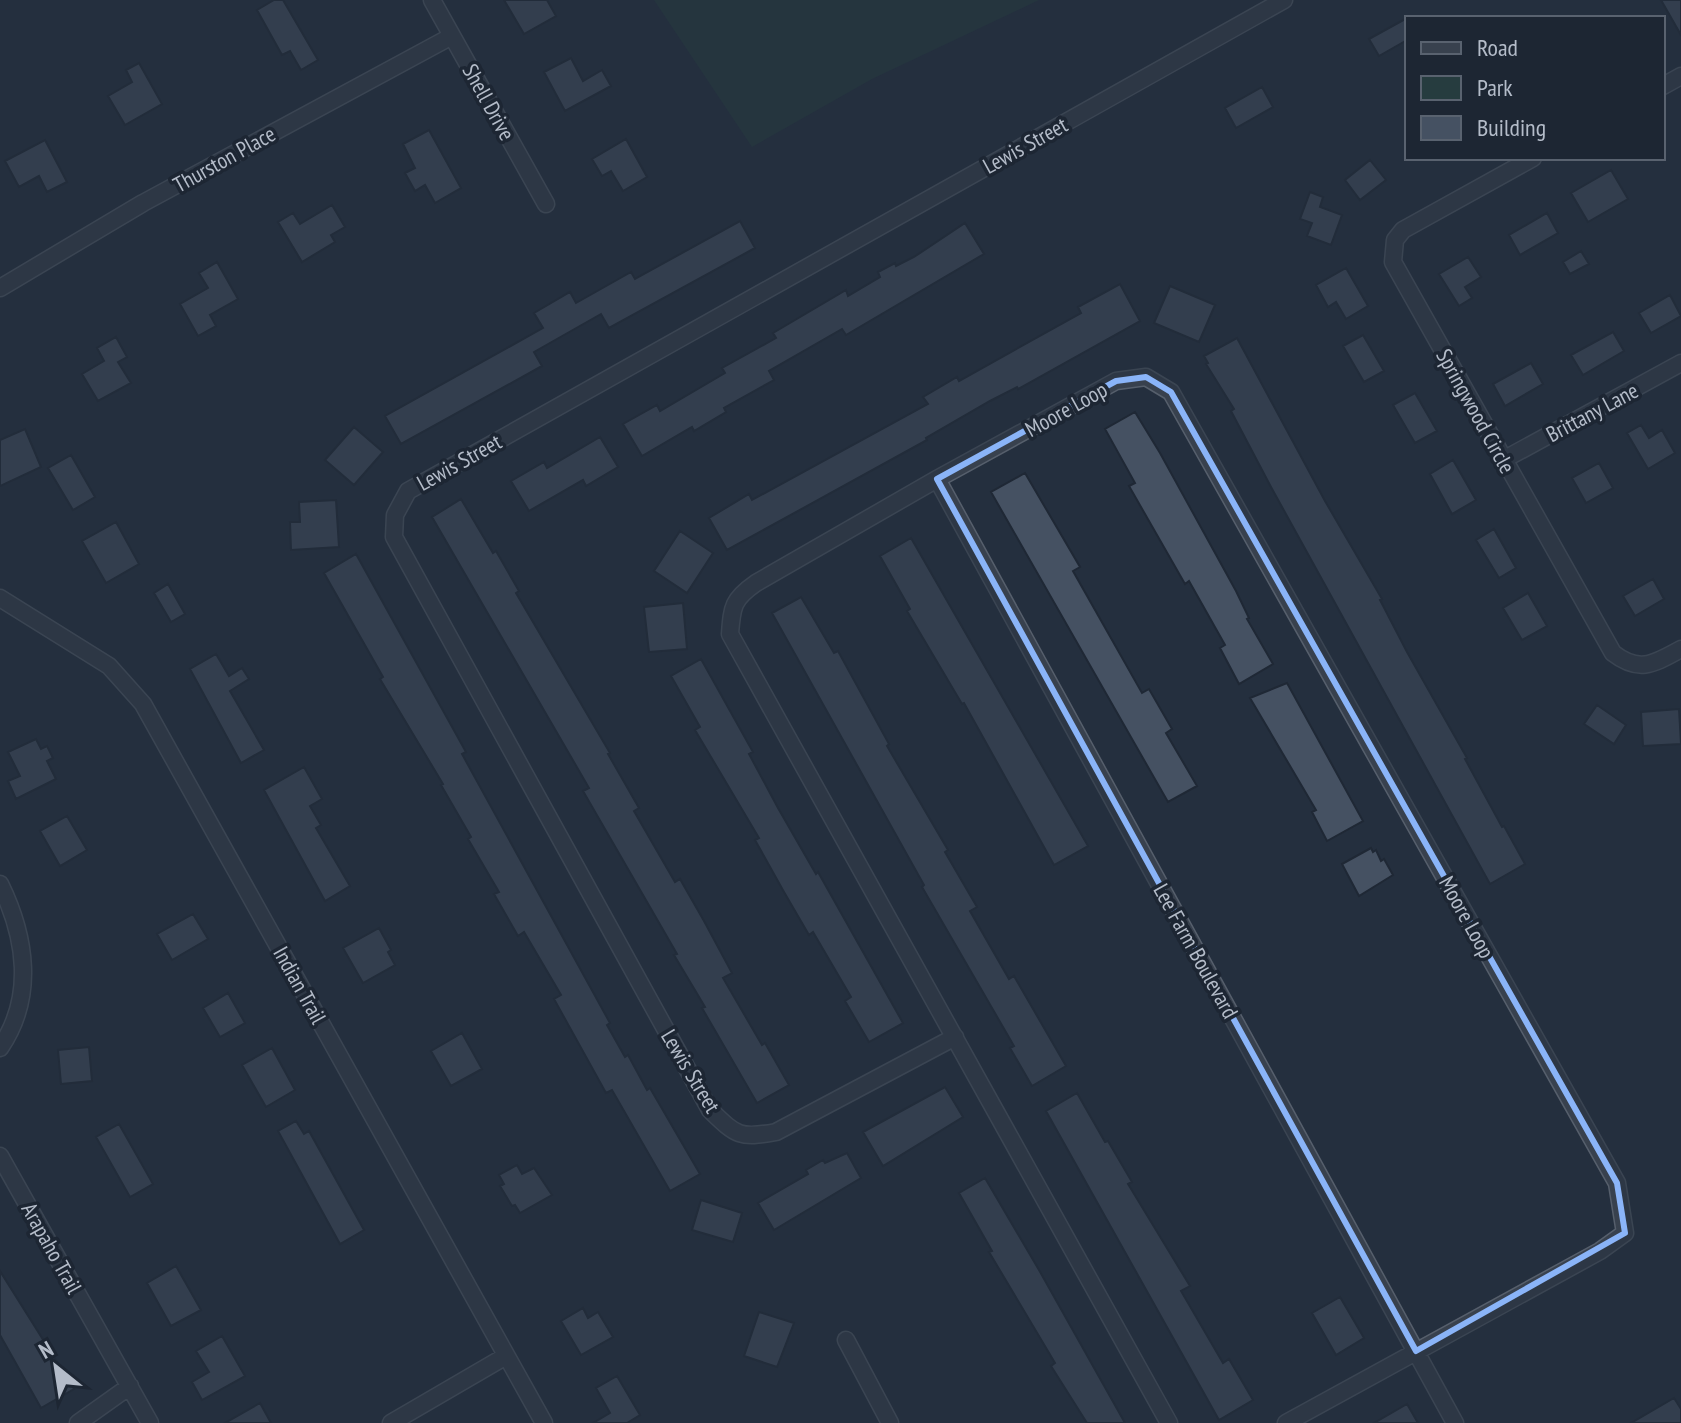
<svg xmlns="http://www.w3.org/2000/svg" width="1681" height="1423" font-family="'PT Sans Narrow',sans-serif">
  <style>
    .green { fill: #263c3f }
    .building { fill: #455162; stroke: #1f2835; stroke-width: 2 }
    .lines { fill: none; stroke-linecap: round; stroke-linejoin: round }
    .street-casing { stroke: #565f6c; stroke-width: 19 }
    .street { stroke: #38414e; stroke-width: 16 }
    .marked { fill: none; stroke: #8ab4f8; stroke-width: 6; stroke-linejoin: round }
    .labels { text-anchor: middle; stroke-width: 7; stroke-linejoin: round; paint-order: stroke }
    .street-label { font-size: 22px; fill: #b4bcc9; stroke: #1d2633 }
  </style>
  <rect width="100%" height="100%" fill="#242f3e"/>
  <path class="green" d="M654 0H1039L872 79 752 147Z"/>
  <path class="building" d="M274 0H283L318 60 301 70 290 51 282 55 257 10Z
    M504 0H547L556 16 524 34Z
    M1661 0H1681V35Z
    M1407 18V40L1379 56 1369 39Z
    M571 58 583 81 602 70 611 86 565 111 544 72Z
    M139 63 162 104 125 125 108 96 132 82 126 70Z
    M1262 87 1273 107 1236 128 1225 108Z
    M429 130 461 188 435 203 425 185 415 191 405 173 415 168 403 144Z
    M626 139 647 177 623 191 611 171 602 176 592 159Z
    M45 140 67 182 47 192 39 176 19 187 5 161Z
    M1370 160 1386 180 1360 200 1345 180Z
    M1611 170 1628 199 1588 222 1571 193Z
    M1310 192 1323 197 1320 207 1342 215 1331 245 1307 236 1312 223 1300 219Z
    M332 205 345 227 331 235 335 242 302 262 278 222 293 213 300 224Z
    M1547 213 1558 233 1520 255 1509 235Z
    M740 221 755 248 609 328 601 314 534 352 542 366 401 444 385 416 543 328 534 313 570 292 576 303 631 272 635 279Z
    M965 223 984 254 846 335 842 329 769 371 774 380 724 408 726 412 694 431 692 427 642 456 623 424 657 405 660 411 725 373 722 368 776 338 773 333 846 290 848 296 880 277 878 272 895 263 896 266 914 257Z
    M1581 251 1589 264 1570 274 1563 262Z
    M1468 257 1481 277 1465 287 1472 298 1459 306 1439 274Z
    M217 262 238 299 210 315 216 326 198 336 180 304 208 288 199 273Z
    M1346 268 1368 306 1346 319 1336 302 1328 307 1316 285Z
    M1120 284 1140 321 1018 389 1017 387 990 401 926 438 927 440 727 550 709 518 749 494 752 500 928 404 923 397 957 377 959 381 1081 313 1078 307Z
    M1170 286 1215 305 1199 342 1154 323Z
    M1670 295 1681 316 1651 333 1639 313Z
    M1613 332 1624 351 1583 375 1571 355Z
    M1363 335 1384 371 1364 382 1343 346Z
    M116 337 127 357 118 362 131 383 98 401 82 374 104 361 97 348Z
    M1237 338 1325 501 1382 599 1380 600 1407 652 1467 758 1465 759 1502 827 1504 826 1525 864 1490 884 1271 487 1231 411 1234 409 1206 364 1208 363 1204 356Z
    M1531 363 1543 384 1505 406 1493 384Z
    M1415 393 1437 431 1415 443 1393 405Z
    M1135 412 1160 453 1236 591 1249 618 1247 619 1273 664 1239 684 1220 648 1225 645 1189 581 1185 584 1129 486 1135 483 1105 429Z
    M1641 425 1649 438 1662 430 1675 453 1648 469 1627 433Z
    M354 427 383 452 354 485 325 460Z
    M25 429 41 467 0 486V440Z
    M600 437 618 467 586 486 583 480 529 511 511 481 544 462 547 468Z
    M71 455 95 497 73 510 48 468Z
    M1453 460 1476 500 1452 514 1430 474Z
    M1599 463 1613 488 1586 503 1572 478Z
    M1025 473 1080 567 1073 571 1142 693 1149 689 1172 729 1166 733 1197 786 1168 802 991 492Z
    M461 499 493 553 496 551 519 591 516 593 610 753 608 754 639 808 634 811 675 882 680 879 704 921 732 973 723 978 762 1045 765 1043 789 1085 757 1103 702 1008 705 1007 674 955 677 954 583 791 589 788 432 517Z
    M336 500 339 547 291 550 290 522H300L299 502Z
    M116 522 139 564 106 583 82 541Z
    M1494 529 1516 568 1499 578 1476 540Z
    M680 531 713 553 687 593 654 571Z
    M911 538 1088 846 1054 865 964 703 962 704 907 611 910 609 880 556Z
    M356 554 466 752 462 754 610 1023 607 1025 625 1057 628 1055 647 1090 650 1088 700 1174 670 1191 612 1090 606 1093 554 999 561 995 524 932 518 936 494 894 499 892 468 839 471 837 441 785 443 784 380 679 383 677 324 573Z
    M1653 579 1664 599 1635 616 1623 596Z
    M168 584 185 614 171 622 154 593Z
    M1528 593 1547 626 1522 640 1503 608Z
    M801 597 834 653 838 651 889 744 887 746 948 850 945 852 977 907 970 911 1009 979 1014 976 1066 1066 1032 1086 1010 1048 1014 1046 922 887 924 885 772 613Z
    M683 603 687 649 649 652 644 607Z
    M216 654 229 676 242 668 249 679 230 691 264 750 241 763 190 669Z
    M701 659 753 752 749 754 778 808 816 874 818 872 903 1023 869 1042 845 1001 851 997 813 932 809 935 784 892 755 840 759 838 695 730 700 727 671 676Z
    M1287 683 1363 821 1327 841 1312 812 1316 810 1250 698Z
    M1597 705 1626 725 1614 744 1584 724Z
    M1679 709 1681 744 1643 746 1641 712Z
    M36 739 41 749 47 746 53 758 47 761 56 779 16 799 8 781 20 776 8 752Z
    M304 767 322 799 310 806 321 825 316 828 350 886 325 901 264 790Z
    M67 816 87 850 60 866 40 831Z
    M1371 848 1373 852 1376 850 1381 861 1384 859 1393 875 1359 896 1342 864Z
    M193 914 208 939 172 960 157 934Z
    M379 928 391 950 388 952 395 965 363 983 343 948Z
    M228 993 245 1023 220 1037 203 1008Z
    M462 1033 482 1069 451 1086 431 1051Z
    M89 1047 92 1081 61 1084 58 1050Z
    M272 1048 295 1090 266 1107 242 1065Z
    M945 1087 963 1117 883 1166 863 1132Z
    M1077 1093 1105 1142 1108 1141 1132 1182 1128 1184 1190 1286 1181 1291 1223 1363 1229 1359 1253 1400 1219 1420 1046 1111Z
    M296 1121 304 1134 309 1131 364 1230 340 1244 278 1131Z
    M119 1124 153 1184 130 1197 96 1137Z
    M847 1153 861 1178 774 1230 758 1203 808 1174 806 1170 823 1160 825 1163Z
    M517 1165 522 1174 534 1168 552 1195 520 1213 515 1205 512 1206 500 1186 504 1184 499 1175Z
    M985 1178 1039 1270 1125 1423H1087L1051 1366 1055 1363 989 1252 992 1251 959 1193Z
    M701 1200 742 1213 733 1242 692 1230Z
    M176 1266 201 1310 171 1326 147 1283Z
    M0 1271 74 1389 41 1408 0 1335Z
    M1340 1297 1364 1338 1336 1355 1312 1313Z
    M583 1308 588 1318 598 1312 613 1337 581 1355 561 1321Z
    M759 1312 794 1323 777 1367 744 1356Z
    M222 1336 245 1376 202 1400 192 1382 209 1372 196 1351Z
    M617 1376 640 1415 627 1423H593L610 1413 596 1388Z
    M1674 1398 1681 1409V1423H1631Z
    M260 1403 271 1423H225Z
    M1407 1404 1418 1423H1374Z"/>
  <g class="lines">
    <g class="street-casing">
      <path id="street" d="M432 0 546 204
        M1663 86 1681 76
        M1533 158 1403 230 1395 240 1393 262 1613 653C1640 674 1655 663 1681 649
        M0 288 143 203 452 36
        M1503 460 1681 363
        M937 479 1455 1423
        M0 598 109 666 143 704 544 1423
        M0 884C26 937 35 997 0 1048
        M955 1037 776 1132C739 1139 736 1135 710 1110L394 537 395 515 408 491 1284 0
        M0 1156 150 1423
        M846 1340 890 1423
        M78 1423 130 1386
        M391 1423 506 1356
        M1169 1423 730 634C732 606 733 599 756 583L937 479 1116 381 1146 377 1171 392 1617 1183 1625 1233 1600 1251 1286 1423"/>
    </g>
    <use href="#street" class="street"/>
  </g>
  <path d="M0 0H1681V1423H0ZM1146 377 1171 392 1617 1183 1625 1233 1416 1351 937 479 1116 381Z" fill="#242f3e" fill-opacity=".55" fill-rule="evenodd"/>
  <path class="marked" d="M1146 377 1171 392 1617 1183 1625 1233 1416 1351 937 479 1116 381Z"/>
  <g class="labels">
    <g class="street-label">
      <text transform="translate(489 102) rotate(61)" y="8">Shell Drive</text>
      <text transform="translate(1025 145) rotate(-29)" y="8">Lewis Street</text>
      <text transform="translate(224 159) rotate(-29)" y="8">Thurston Place</text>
      <text transform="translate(1066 409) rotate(-29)" y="8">Moore Loop</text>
      <text transform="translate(1476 411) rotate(61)" y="8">Springwood Circle</text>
      <text transform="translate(1592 412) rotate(-28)" y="8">Brittany Lane</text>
      <text transform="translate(459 462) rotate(-29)" y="8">Lewis Street</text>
      <text transform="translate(1467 917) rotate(61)" y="8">Moore Loop</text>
      <text transform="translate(1196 951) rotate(61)" y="8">Lee Farm Boulevard</text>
      <text transform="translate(300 985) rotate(61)" y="8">Indian Trail</text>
      <text transform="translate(691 1071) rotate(59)" y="8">Lewis Street</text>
      <text transform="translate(52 1248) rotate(61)" y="8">Arapaho Trail</text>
    </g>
  </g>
  <rect x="1405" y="16" width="260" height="144" fill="#1d2633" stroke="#59626f" stroke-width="2"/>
  <rect x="1421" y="42" width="40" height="12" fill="#38414e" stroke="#59626f" stroke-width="2"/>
  <text x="1477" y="56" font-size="24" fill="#b4bcc9">Road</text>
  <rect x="1421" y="76" width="40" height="24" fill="#263c3f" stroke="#59626f" stroke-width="2"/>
  <text x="1477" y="96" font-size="24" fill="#b4bcc9">Park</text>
  <rect x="1421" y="116" width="40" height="24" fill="#455162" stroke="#59626f" stroke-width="2"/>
  <text x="1477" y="136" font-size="24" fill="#b4bcc9">Building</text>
  <g transform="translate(56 1367) rotate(330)" stroke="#1d2633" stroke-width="6" paint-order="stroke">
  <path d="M0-6L14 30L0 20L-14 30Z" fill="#b4bcc9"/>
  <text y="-12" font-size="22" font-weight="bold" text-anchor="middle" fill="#b4bcc9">N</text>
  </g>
</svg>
